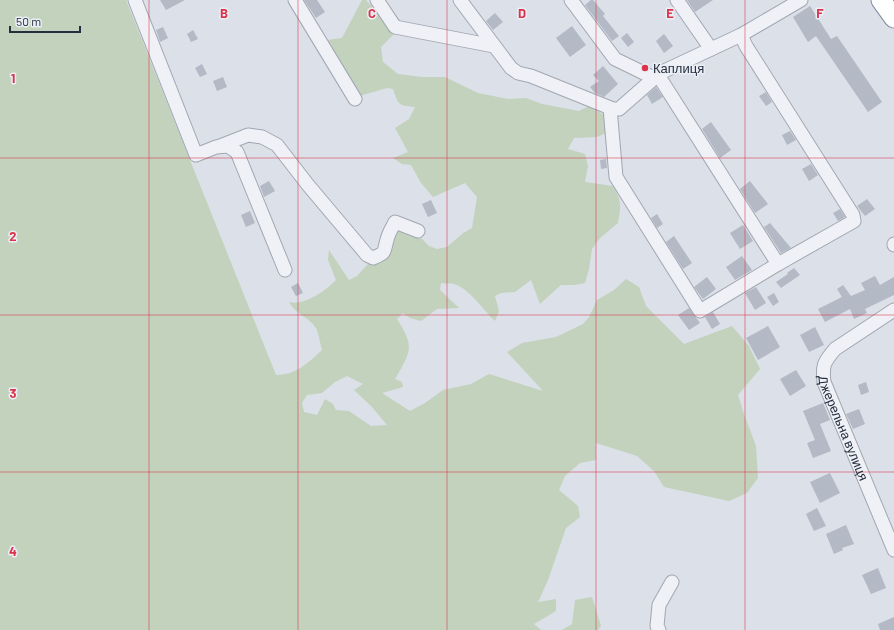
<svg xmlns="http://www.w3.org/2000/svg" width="894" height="630" viewBox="0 0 894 630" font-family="Barlow,sans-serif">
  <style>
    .green { fill: #c2d2bc; fill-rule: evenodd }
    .building { fill: #b3b9c5 }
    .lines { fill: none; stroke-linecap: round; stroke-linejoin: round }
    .minor-casing { stroke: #a1a7b2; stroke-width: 15 }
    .highway-casing { stroke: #828da0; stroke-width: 21 }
    .minor { stroke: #eff1f6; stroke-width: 13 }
    .highway { stroke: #fff; stroke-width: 19 }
    .grid { fill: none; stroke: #da334b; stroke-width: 1; stroke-opacity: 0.55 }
    .poi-dot { fill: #da334b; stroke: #ebeff5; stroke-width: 1.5 }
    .labels { text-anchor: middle; stroke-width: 3; stroke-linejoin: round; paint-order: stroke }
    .poi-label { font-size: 13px; fill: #242e3f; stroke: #ebeff5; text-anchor: start }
    .street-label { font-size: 13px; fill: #242e3f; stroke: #ebeff5 }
    .grid-label { font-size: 13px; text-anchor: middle; font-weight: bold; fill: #da334b; stroke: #ebeff5; stroke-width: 3; stroke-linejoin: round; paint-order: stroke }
  </style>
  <rect width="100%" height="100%" fill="#dce0e8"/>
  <g class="green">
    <path d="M0,0H126L276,375C296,375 308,363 322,350C320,343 319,334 316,328C309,317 295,314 289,302C305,306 325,291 336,280L328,260L329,250L349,280L357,276L368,264L381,259L398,227L418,235L429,246L437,249L447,247L462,234L472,228L477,197L465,183L433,197L421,183L411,165L402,164L393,158L408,152L395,128L409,119L415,107C398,105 399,106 393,89L387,88L349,99L343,88L327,40L342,38L362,0H366L395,33L381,47L383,62L398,74L422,77H445L478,93L508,99L526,98L542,104L579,111L589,106L607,117L608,132L597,137L574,138L568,149L585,154L588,166L585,182L613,186C622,202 621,205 618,223L600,238L592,249L589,269L585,283L574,285H561L540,304L531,280L515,292L501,293L495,296L499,311L495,321C483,310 470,289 454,284C451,283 445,284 441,283L440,290L459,308L437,309L421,321L410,318L403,313L397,319C415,347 411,351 395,379L402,382L403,387L382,393L410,411L425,403L443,390L471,384L489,374L543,391L507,352L522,343L556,337L583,324L589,317L597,300L614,290L626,279L639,287L646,306L684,344L732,326L749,346L760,369L738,395L743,411L756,446L758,478L747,493L729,501L664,487L654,471L637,456L596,443V460L580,463L565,476L559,490L578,506L580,517L566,528L548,580L538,602L556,599V611L534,624L541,630H0ZM347,376L363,384L354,390L372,407L387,425L371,426L349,411L336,410L333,404L325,399L317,415L304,412L302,403L307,395L322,393L335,382Z"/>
    <path d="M592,597L601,626L598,630H562L572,624L575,600Z"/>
  </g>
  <g class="building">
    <path d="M160,0H185L166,10Z"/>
    <path d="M304,0H317L325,12L316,18Z"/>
    <path d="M591,0H593L605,14L603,16L619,36L612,41L585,5Z"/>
    <path d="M687,0H713L695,12Z"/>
    <path d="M810,6L831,39L837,36L882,102L868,112L816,36L808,42L793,17Z"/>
    <path d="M495,13L503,22L493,30L486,21Z"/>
    <path d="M572,26L586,45L570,57L556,38Z"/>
    <path d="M163,27L168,38L160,42L156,30Z"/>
    <path d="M193,30L198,39L191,42L187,34Z"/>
    <path d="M627,33L634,42L628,47L621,38Z"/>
    <path d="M664,34L673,46L664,53L656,41Z"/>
    <path d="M202,64L207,74L200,77L195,68Z"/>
    <path d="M603,66L618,84L604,97L595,93L590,87L599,81L593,75Z"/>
    <path d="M223,77L227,87L217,91L213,81Z"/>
    <path d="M656,87L663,97L652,104L647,95Z"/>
    <path d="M766,92L772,102L766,106L759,96Z"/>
    <path d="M711,122L731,150L720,158L702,129Z"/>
    <path d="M790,131L796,140L787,145L782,135Z"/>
    <path d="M606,159L607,168L601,169L600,160Z"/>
    <path d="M811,164L818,175L809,181L802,169Z"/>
    <path d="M269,181L275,191L264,197L260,186Z"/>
    <path d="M750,181L768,204L755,213L740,189Z"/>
    <path d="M867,199L875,209L865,216L857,206Z"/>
    <path d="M431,200L437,213L428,217L422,204Z"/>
    <path d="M840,209L845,217L838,221L833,213Z"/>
    <path d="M250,211L255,223L246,227L241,215Z"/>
    <path d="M657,214L663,224L657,228L651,218Z"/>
    <path d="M770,223L791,248L781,253L764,227Z"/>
    <path d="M743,225L753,241L740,249L730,233Z"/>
    <path d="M674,236L692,263L683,269L666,242Z"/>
    <path d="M742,256L752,270L735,280L726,267Z"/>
    <path d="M794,268L800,275L781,288L776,282L788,274L787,273Z"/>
    <path d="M875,276L880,285L894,277V295L865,309L867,313L854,319L850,309L825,322L818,309L842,297L837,289L843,285L851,296L865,290L861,283Z"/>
    <path d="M707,277L716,289L703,299L694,287Z"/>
    <path d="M298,283L303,293L296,296L291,287Z"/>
    <path d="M756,287L766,303L755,310L745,293Z"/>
    <path d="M774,293L779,302L773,306L767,297Z"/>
    <path d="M689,308L700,323L689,330L678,315Z"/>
    <path d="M713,312L720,324L712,329L705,317Z"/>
    <path d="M768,326L780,347L758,360L746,338Z"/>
    <path d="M815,327L824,345L809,352L800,335Z"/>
    <path d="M796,370L806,386L790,396L780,379Z"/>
    <path d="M866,382L869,392L861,395L858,385Z"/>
    <path d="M823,403L830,420L820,424L831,451L813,458L807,443L815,440L803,411Z"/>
    <path d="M859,409L865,424L853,429L846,414Z"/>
    <path d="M830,473L840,493L820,503L810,482Z"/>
    <path d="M817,508L826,526L814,531L806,514Z"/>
    <path d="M846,525L854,544L842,548L843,550L834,554L826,534Z"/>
    <path d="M878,568L886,588L871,594L862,575Z"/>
    <path d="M894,617V630H880L878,624Z"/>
  </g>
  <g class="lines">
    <g class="minor-casing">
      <g id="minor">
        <path d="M135,0L196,155L216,147L228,146L237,152L285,270"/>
        <path d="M295,0L355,99"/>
        <path d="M377,0L395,27L494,46"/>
        <path d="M460,0L511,68L518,73L531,76L613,109H619L660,73L741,35L801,0"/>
        <path d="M571,0L615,59L654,78"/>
        <path d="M677,0L711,49"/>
        <path d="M658,75L778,264"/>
        <path d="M610,108L616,177L700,311L778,264L854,221L853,215L746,46L741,35"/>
        <path d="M220,146L248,135L262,137L277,145L308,185L367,255L373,258C387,252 383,253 387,240C388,234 392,228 395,222L418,231"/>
        <path d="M894,244V245"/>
        <path id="s1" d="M894,310L835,349C824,362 822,365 824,382L894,550"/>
        <path d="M659,630L657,626L659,605L672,582"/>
      </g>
    </g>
    <g class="highway-casing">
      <path id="highway" d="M881,0L894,18"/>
    </g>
    <use href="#minor" class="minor"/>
    <use href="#highway" class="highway"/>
  </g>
  <path class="grid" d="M149,0V630M298,0V630M447,0V630M596,0V630M745,0V630M0,158H894M0,315H894M0,472H894"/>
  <circle class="poi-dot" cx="645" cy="68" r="4"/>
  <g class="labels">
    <g class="poi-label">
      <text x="653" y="73">Каплиця</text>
    </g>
    <g class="street-label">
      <text dy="5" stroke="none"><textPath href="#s1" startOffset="157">Джерельна вулиця</textPath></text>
    </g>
  </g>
  <g class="grid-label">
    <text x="224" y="18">B</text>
    <text x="372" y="18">C</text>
    <text x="522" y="18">D</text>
    <text x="670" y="18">E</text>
    <text x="820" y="18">F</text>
    <text x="13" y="83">1</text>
    <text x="13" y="241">2</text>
    <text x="13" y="398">3</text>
    <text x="13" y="556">4</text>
  </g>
  <path d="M10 26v6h70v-6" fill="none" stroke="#242e3f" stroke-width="2"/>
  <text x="16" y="26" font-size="12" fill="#242e3f" stroke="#ebeff5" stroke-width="3" paint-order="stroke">50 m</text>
</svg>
